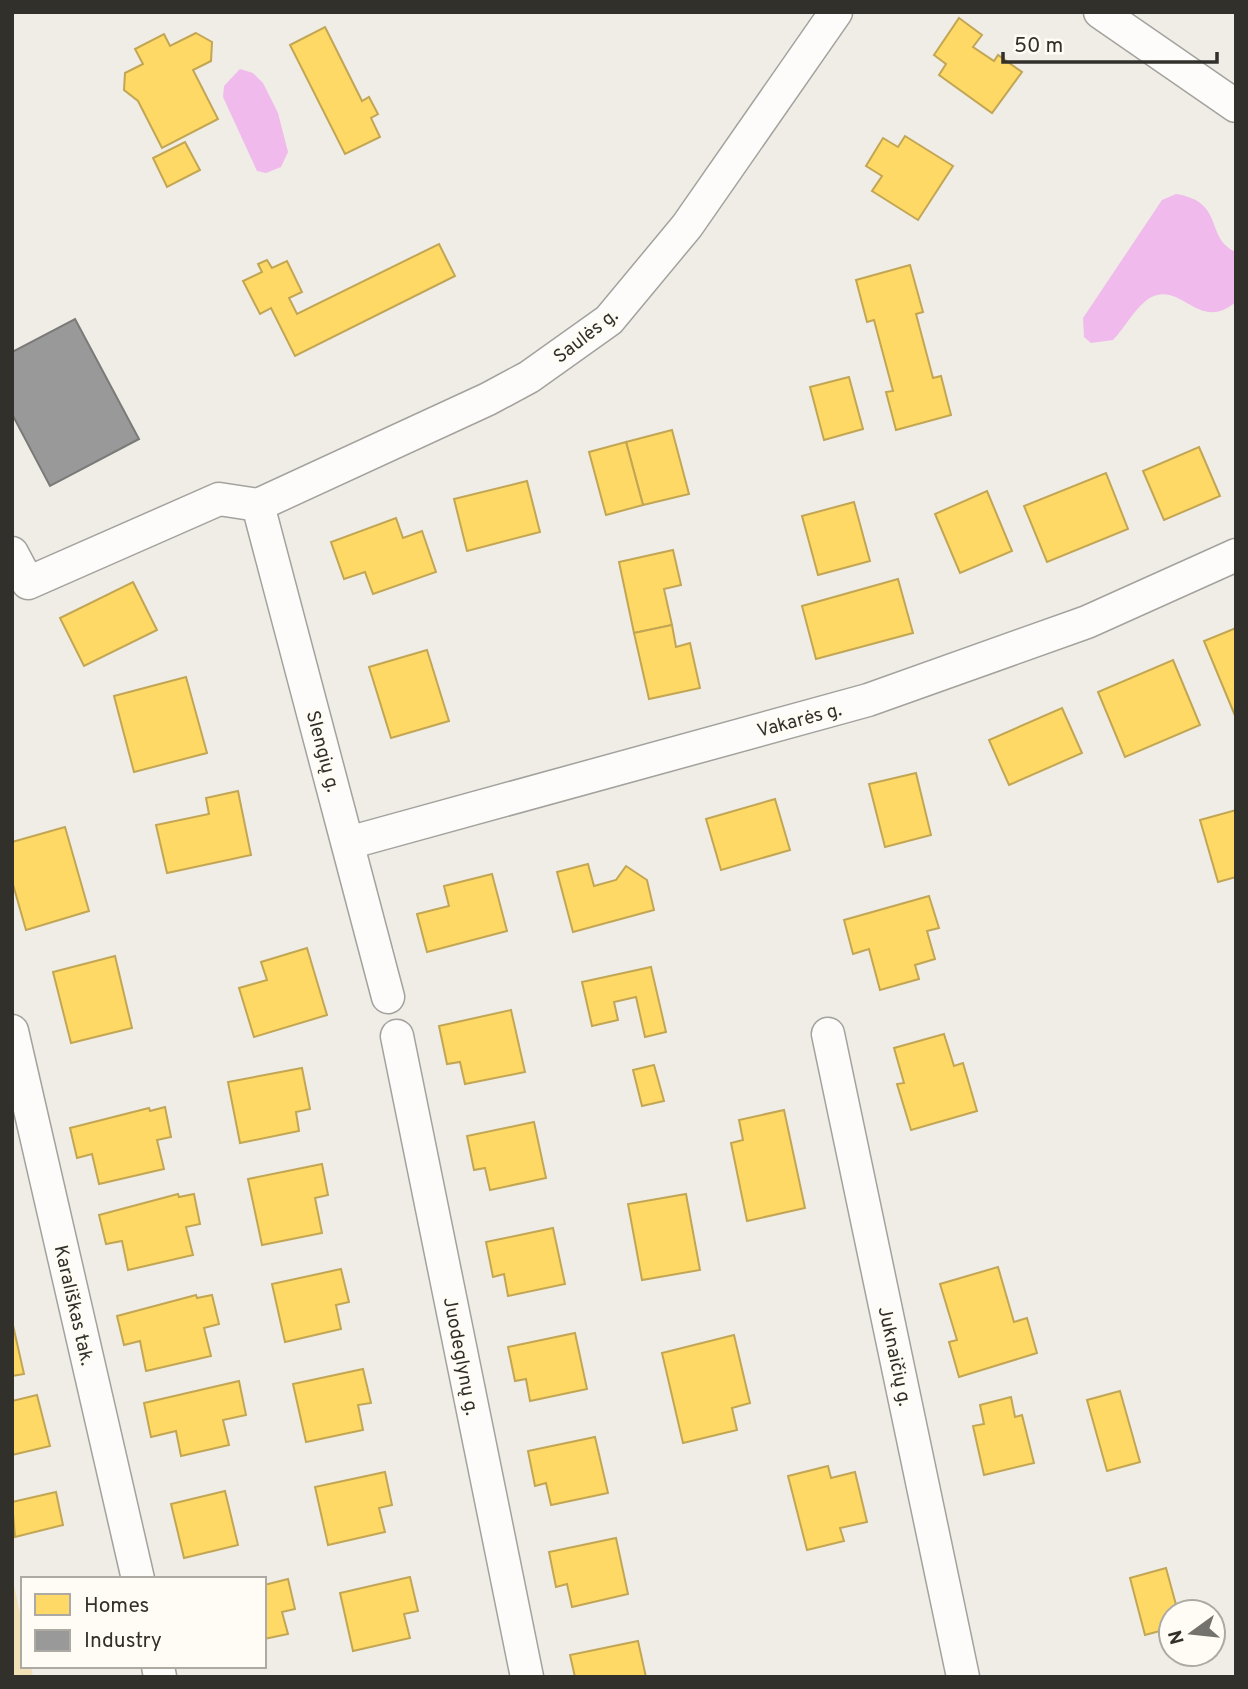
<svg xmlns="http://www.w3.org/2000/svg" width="1248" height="1689" viewBox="0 0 1248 1689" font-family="Overpass,sans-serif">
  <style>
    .green { fill: #f2e0b6 }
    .water { fill: #f0bbec }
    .homes { fill: #ffd966; stroke: #c2a654; stroke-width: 2 }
    .industry { fill: #999; stroke: #7a7a78; stroke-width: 2 }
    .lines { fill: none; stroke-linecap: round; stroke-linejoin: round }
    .street-casing { stroke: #a3a29d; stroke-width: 35 }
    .street { stroke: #fdfcfb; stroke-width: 32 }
    .labels { text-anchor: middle; stroke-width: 7; stroke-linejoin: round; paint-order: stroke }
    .street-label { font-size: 19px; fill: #32302b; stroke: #fffcf5 }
  </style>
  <rect width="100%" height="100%" fill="#efede6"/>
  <path class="green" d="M12,1577L23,1627V1666H31L33,1677H12Z"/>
  <g class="water">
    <path d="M240,69L253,73L263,83L278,113L288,152L281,167L266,173L257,171L223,97L224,86Z"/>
    <path d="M1176,194C1226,202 1204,238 1236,252V302C1199,332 1184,285 1154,296C1138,302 1125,328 1113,340L1091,343L1084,337L1083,318L1162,200Z"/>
  </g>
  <g class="homes">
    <path d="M959,18L982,35L973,47L994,61L998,55L1022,72L992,113L939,75L946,64L934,55Z"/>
    <path d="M325,27L362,101L369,97L378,114L371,118L380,137L345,154L290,45Z"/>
    <path d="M196,33L212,42L211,61L193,70L218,119L162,148L138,101L124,90L125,73L143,64L135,49L164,34L170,46Z"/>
    <path d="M905,136L953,166L918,220L872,191L882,176L866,166L883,138L898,147Z"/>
    <path d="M185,142L200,170L167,187L153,158Z"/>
    <path d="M439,244L455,276L295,356L271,308L260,314L243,281L262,272L258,264L267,260L272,268L287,261L302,292L289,298L297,314Z"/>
    <path d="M910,265L923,312L916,314L933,378L941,376L951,415L896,430L886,392L893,391L874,320L867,322L856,280Z"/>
    <path d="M849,377L863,429L824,440L810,387Z"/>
    <path d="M672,430L689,494L643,505L626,442Z"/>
    <path d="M626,442L643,505L606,515L589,452Z"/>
    <path d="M1199,447L1220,496L1164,520L1143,471Z"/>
    <path d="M1106,473L1128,529L1047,562L1024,506Z"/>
    <path d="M527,481L540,532L467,551L454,499Z"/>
    <path d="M987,491L1012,551L960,573L935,514Z"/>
    <path d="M854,502L870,561L818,575L802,516Z"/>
    <path d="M396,518L403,538L422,531L436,572L373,594L365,572L344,579L331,542Z"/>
    <path d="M673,550L681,585L664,589L672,625L634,633L619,562Z"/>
    <path d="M898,579L913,633L816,659L802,606Z"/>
    <path d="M133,582L157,630L84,666L60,618Z"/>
    <path d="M672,625L676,647L690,643L700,688L649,699L634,633Z"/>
    <path d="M1236,628V718L1204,641Z"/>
    <path d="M427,650L449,721L391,738L369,667Z"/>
    <path d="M1173,660L1200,725L1125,757L1098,692Z"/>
    <path d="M186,677L207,753L134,772L114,696Z"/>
    <path d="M1062,708L1082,753L1009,785L989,740Z"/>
    <path d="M916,773L931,835L885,847L869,784Z"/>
    <path d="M238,791L251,855L167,873L156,825L209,814L206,798Z"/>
    <path d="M775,799L790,850L721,870L706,819Z"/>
    <path d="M1236,810V877L1218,882L1200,820Z"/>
    <path d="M65,827L89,911L26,930L12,881V842Z"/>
    <path d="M588,864L594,886L616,880L626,866L647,880L654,910L573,932L557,872Z"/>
    <path d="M492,874L507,931L427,952L417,914L449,906L444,886Z"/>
    <path d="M929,896L939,928L927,931L935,959L915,965L919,979L880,990L869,949L853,954L844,920Z"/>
    <path d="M307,948L327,1015L254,1037L239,988L267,980L261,962Z"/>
    <path d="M115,956L132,1028L71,1043L53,972Z"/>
    <path d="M651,967L666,1032L645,1037L636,997L614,1002L618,1020L592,1026L582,982Z"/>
    <path d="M511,1010L525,1072L465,1084L460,1062L447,1064L439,1026Z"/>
    <path d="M944,1034L954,1066L963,1063L977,1111L911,1130L897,1084L904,1083L894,1048Z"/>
    <path d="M654,1065L664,1101L642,1106L633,1070Z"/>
    <path d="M302,1068L310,1109L296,1112L299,1131L240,1143L228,1082Z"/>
    <path d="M165,1107L171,1137L157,1140L164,1169L99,1184L92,1154L77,1158L70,1128L149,1108L150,1111Z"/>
    <path d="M784,1110L805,1208L747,1221L731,1143L743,1140L739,1120Z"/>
    <path d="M534,1122L546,1178L490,1190L485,1168L474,1170L467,1136Z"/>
    <path d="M322,1164L328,1195L315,1198L322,1233L262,1245L248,1179Z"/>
    <path d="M178,1194L179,1197L194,1194L200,1224L186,1227L193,1255L128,1270L122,1241L106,1244L99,1215Z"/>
    <path d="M686,1194L700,1270L642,1280L628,1204Z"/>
    <path d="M553,1228L565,1284L508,1296L504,1274L493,1277L486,1242Z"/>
    <path d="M998,1267L1014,1322L1027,1318L1037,1353L959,1377L949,1342L957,1340L940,1284Z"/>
    <path d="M341,1269L349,1302L336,1305L341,1329L285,1342L272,1284Z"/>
    <path d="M196,1295L197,1298L212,1295L219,1324L204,1328L211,1356L146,1371L140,1341L124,1345L117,1316Z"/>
    <path d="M12,1321L24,1374L12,1376Z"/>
    <path d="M575,1333L587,1389L530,1401L526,1379L515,1381L508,1347Z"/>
    <path d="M734,1335L750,1403L732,1408L737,1430L683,1443L662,1353Z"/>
    <path d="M363,1369L371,1403L358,1405L363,1430L306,1442L293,1384Z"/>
    <path d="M239,1381L246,1415L223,1420L229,1445L181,1456L176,1431L151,1437L144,1403Z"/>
    <path d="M1120,1391L1140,1462L1107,1471L1087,1400Z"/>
    <path d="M37,1395L50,1446L12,1455V1401Z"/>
    <path d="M1011,1397L1015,1417L1022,1415L1034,1463L984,1475L973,1426L984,1424L980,1405Z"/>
    <path d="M595,1437L608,1493L551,1505L546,1483L535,1486L528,1451Z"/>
    <path d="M828,1466L831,1478L855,1472L867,1522L840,1528L844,1541L807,1550L788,1476Z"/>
    <path d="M385,1472L392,1505L379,1508L385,1532L328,1545L315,1487Z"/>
    <path d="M225,1491L238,1545L184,1558L171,1504Z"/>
    <path d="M56,1492L63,1525L15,1537L12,1502Z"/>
    <path d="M616,1538L628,1594L572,1607L567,1584L556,1587L549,1552Z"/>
    <path d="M1166,1568L1178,1612H1171V1628L1145,1635L1130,1578Z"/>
    <path d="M410,1577L418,1611L404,1614L410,1638L353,1651L340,1593Z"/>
    <path d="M288,1579L295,1609L282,1612L288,1634L264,1639V1585Z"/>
    <path d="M638,1641L646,1677H575L570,1655Z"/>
  </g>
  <path class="industry" d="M75,319L139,439L50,486L12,414V352Z"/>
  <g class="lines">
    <g class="street-casing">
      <g id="street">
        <path d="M1100,12L1236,106"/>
        <path d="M258,505L488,399L529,377L609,320L687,226L836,12"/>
        <path d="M258,505L388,997"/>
        <path d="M12,553L28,583L219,499L258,505"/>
        <path d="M348,843L868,700L1087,622L1236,555"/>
        <path d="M12,1031L138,1579"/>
        <path d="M828,1034L963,1677"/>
        <path d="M397,1036L527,1677"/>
        <path d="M158,1666L160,1677"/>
      </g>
    </g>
    <use href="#street" class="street"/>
  </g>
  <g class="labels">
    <g class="street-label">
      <text transform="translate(585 335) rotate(-38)" y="7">Saulės g.</text>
      <text transform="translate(799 719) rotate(-15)" y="7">Vakarės g.</text>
      <text transform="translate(324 751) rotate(75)" y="7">Slengių g.</text>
      <text transform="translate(75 1305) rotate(77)" y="7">Karališkas tak.</text>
      <text transform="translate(462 1356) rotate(79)" y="7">Juodeglynų g.</text>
      <text transform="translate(896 1356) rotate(78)" y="7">Juknaičių g.</text>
    </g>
  </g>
  <rect width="1248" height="1689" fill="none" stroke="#32302b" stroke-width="28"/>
  <rect x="21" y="1577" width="245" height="91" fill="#fffcf5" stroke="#adaaa4" stroke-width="2"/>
  <rect x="35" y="1594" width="35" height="21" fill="#ffd966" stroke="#adaaa4" stroke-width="2"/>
  <text x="84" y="1612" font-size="21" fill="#32302b">Homes</text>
  <rect x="35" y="1630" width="35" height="21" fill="#999999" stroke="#adaaa4" stroke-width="2"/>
  <text x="84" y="1647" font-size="21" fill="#32302b">Industry</text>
  <g transform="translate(1192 1633) rotate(255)"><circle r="33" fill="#fffcf5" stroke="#adaaa4" stroke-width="2"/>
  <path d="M0-5L12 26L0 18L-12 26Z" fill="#74726c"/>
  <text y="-10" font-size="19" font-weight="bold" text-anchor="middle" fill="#32302b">N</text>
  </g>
  <path d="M1003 52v10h214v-10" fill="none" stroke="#32302b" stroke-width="3.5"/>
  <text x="1014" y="52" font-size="21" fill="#32302b" stroke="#fffcf5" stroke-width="5" paint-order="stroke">50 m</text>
</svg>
